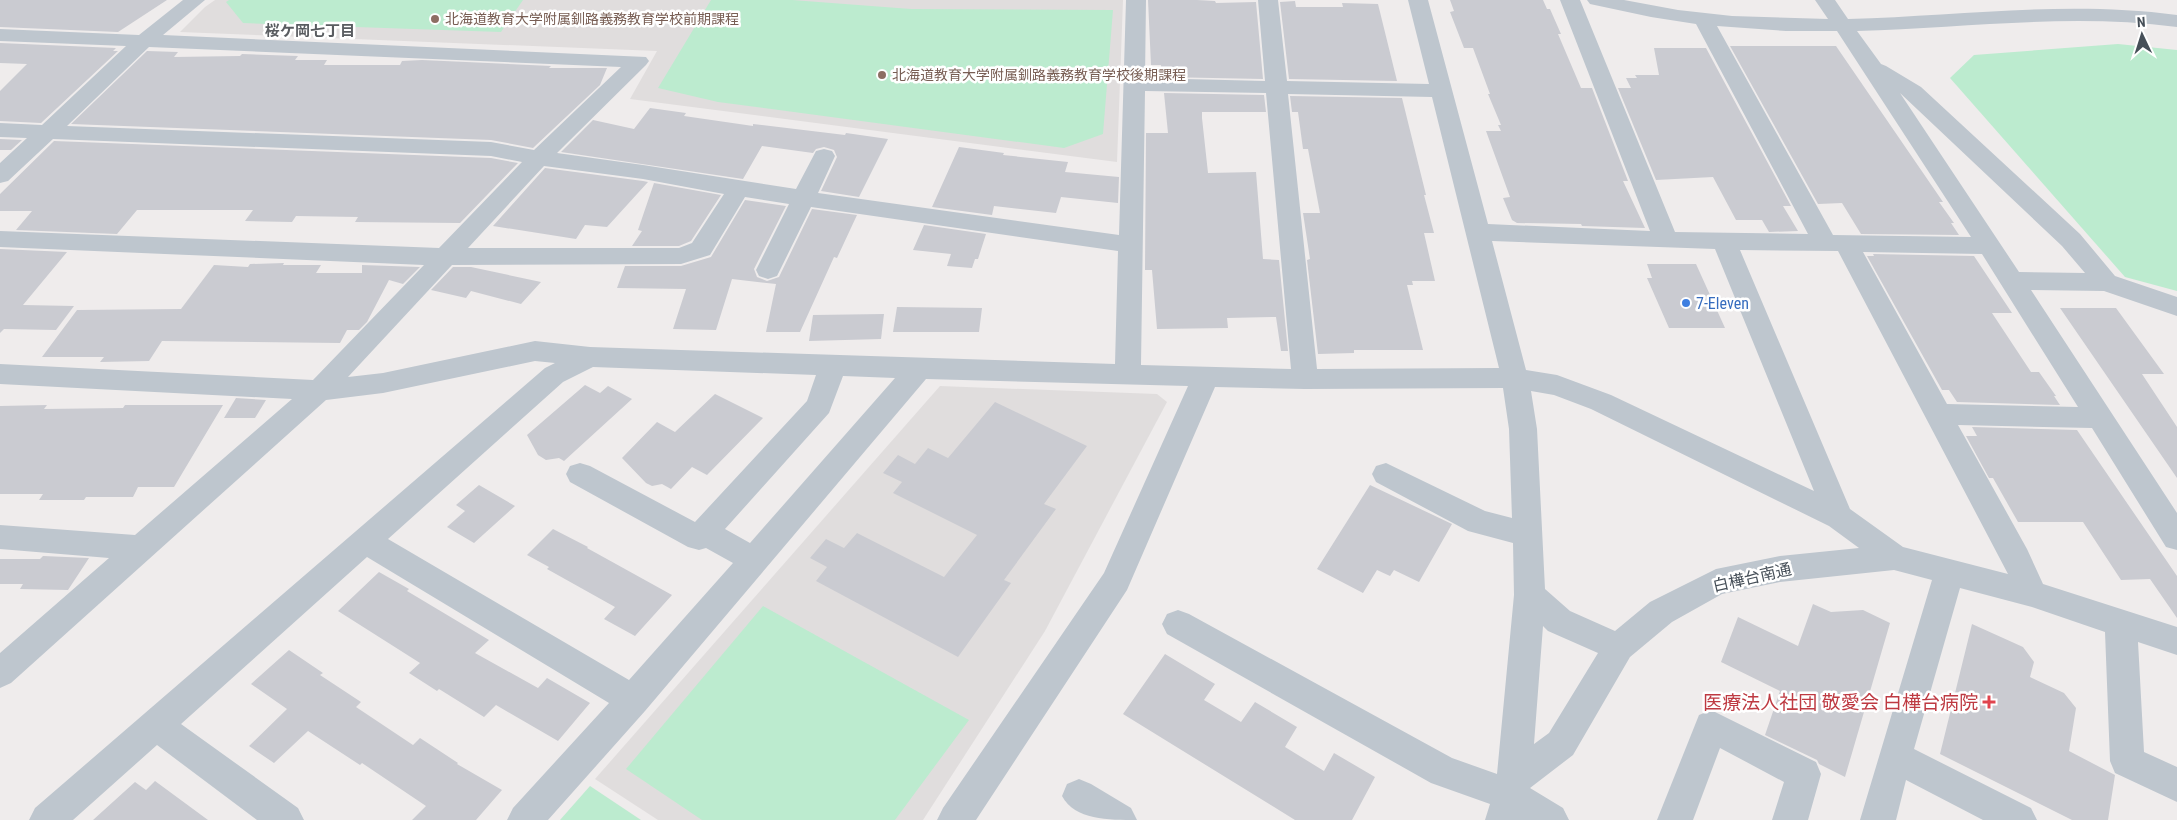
<svg xmlns="http://www.w3.org/2000/svg" width="2177" height="820" viewBox="0 0 2177 820" font-family="'Roboto Condensed','Noto Sans JP',sans-serif">
  <style>
    .education { fill: #e0dddd }
    .green { fill: #bcebcf }
    .building { fill: #cacbd1 }
    .lines { fill: none; stroke-linecap: round; stroke-linejoin: round }
    .minor { fill: #bec6ce; fill-rule: evenodd }
    .education-dot { fill: #8d6e63; stroke: #fff; stroke-width: 2 }
    .shop-dot { fill: #3f7fe0; stroke: #fff; stroke-width: 2 }
    .health-dot { fill: #e0444e; stroke: #fff; stroke-width: 2 }
    .labels { text-anchor: middle; stroke-width: 5; stroke-linejoin: round; paint-order: stroke }
    .far-education-label { font-size: 14px; fill: #785e54; stroke: #fff; text-anchor: start }
    .far-neighbourhood-label { font-size: 15px; font-weight: bold; fill: #595c60; stroke: #fff }
    .shop-label { font-size: 16px; fill: #366cbe; stroke: #fff; text-anchor: start }
    .street-label { font-size: 16px; fill: #464f58; stroke: #fff }
    .near-health-label { font-size: 19px; fill: #be3a42; stroke: #fff; text-anchor: end }
  </style>
  <rect width="100%" height="100%" fill="#efecec"/>
  <g class="education">
    <path d="M215,0H1123L1117,162L630,99L657,51L180,32L205,7Z"/>
    <path d="M940,386L1157,394L1167,402L1045,631L923,820H658L595,779Z"/>
  </g>
  <g class="green">
    <path d="M229,0H523L501,32L243,23L226,2Z"/>
    <path d="M711,0H792L911,9L1113,10L1103,134L1064,148L718,102L658,88Z"/>
    <path d="M2118,44L2177,50V291L2125,277L1950,78L1974,55Z"/>
    <path d="M763,606L969,720L895,820H702L626,769Z"/>
    <path d="M590,786L641,820H560Z"/>
  </g>
  <g class="building">
    <path d="M0,0H167L118,32L0,27Z"/>
    <path d="M1148,0H1197L1215,1L1216,3L1256,2L1263,79L1162,77L1161,65H1151Z"/>
    <path d="M1450,0H1543L1547,9H1550L1561,34H1558L1581,88H1592L1628,181H1623L1645,228L1582,226L1581,224L1517,223L1512,220L1503,198L1510,197L1486,131H1501L1498,125H1501L1488,94H1490L1473,48H1464L1450,12L1454,11Z"/>
    <path d="M1295,1L1296,7H1343L1342,3L1378,4L1397,81L1289,79L1280,2Z"/>
    <path d="M0,43L116,48L113,51H118L41,123L0,121V91L27,64L0,63Z"/>
    <path d="M1730,46H1836L1943,202H1939L1954,223H1951L1959,235L1861,234L1842,203L1818,204Z"/>
    <path d="M1654,48H1706L1791,206H1783L1798,231L1769,232L1762,220H1736L1713,177L1656,180L1618,88H1631L1626,78H1637L1635,75H1659Z"/>
    <path d="M147,51L178,52L174,57L240,56L242,54L298,56L295,60H327L324,65H400L402,61L422,60L551,66L549,68H607L600,85L533,148L491,140L71,124Z"/>
    <path d="M1164,93L1264,95L1266,112H1202V118L1208,173L1256,172L1263,259L1279,260L1288,351H1281L1276,317L1227,318L1228,328L1157,329L1152,270H1145L1146,133H1168Z"/>
    <path d="M1290,96L1402,98L1426,195H1424L1434,233H1424L1435,281H1412L1413,285H1407L1423,350H1354V353L1318,354L1307,260L1310,259L1303,213H1320L1308,149H1303L1298,112H1292Z"/>
    <path d="M650,108L686,113L684,116L753,126V124L845,135L846,133L888,139L859,197L821,191L837,157L834,150L824,147L816,149L813,153L762,146L743,179L561,152L593,120L634,129Z"/>
    <path d="M0,139L22,140L11,150H0Z"/>
    <path d="M54,141L491,158L518,163L460,223L355,222L358,217L296,216L292,222L245,221L253,210H137L117,234L16,230L32,211H0V194Z"/>
    <path d="M959,147L1004,153L1003,155L1068,162L1065,172L1119,177L1118,203L1061,197L1056,213L994,206L992,215L932,207Z"/>
    <path d="M545,168L643,181L648,182L607,227L585,225L576,239L493,226Z"/>
    <path d="M654,183L721,195L691,241L679,246H632L642,231L638,230Z"/>
    <path d="M745,200L786,206L754,269L757,277L767,281L779,277L812,209L857,215L837,258L834,257L800,332H766L776,284L732,279L716,330L673,329L686,289L617,288L625,266H681L711,257Z"/>
    <path d="M924,225L986,234L978,259H975L972,268L947,266L951,254L913,250Z"/>
    <path d="M0,249L67,252L23,305L74,306L56,330L4,329L0,333Z"/>
    <path d="M1873,254L1974,256L2012,313H1992L2031,372H2039L2056,396H2054L2060,405L1957,402L1949,390H1942L1867,256H1874Z"/>
    <path d="M284,263L283,265H321L316,273H362V265L420,267L403,284L389,280L367,322L359,330H347L340,343L162,341L149,361L100,362L104,357H42L77,310L181,309L214,265L248,267L250,264Z"/>
    <path d="M1647,264H1696L1725,328H1669L1647,278H1652Z"/>
    <path d="M453,267H471L541,282L521,304L471,291L466,298L431,290Z"/>
    <path d="M897,307L982,308L979,332H893Z"/>
    <path d="M2060,308H2116L2164,374H2142L2177,427V478Z"/>
    <path d="M884,314L881,339L809,341L813,315Z"/>
    <path d="M585,385L600,393L608,386L632,399L564,461L559,458L546,460L538,455L527,435Z"/>
    <path d="M715,394L763,418L707,475L692,467L671,489L662,484L652,486L646,483L622,458L657,422L675,432Z"/>
    <path d="M236,398L266,400L255,418H224Z"/>
    <path d="M995,402L1087,446L1044,504L1056,509L1004,580L1011,583L958,657L816,581L827,567L810,558L826,539L844,548L857,533L944,577L977,535L893,493L902,482L883,473L898,455L915,464L928,448L948,458Z"/>
    <path d="M47,405L44,409L123,408L125,405H223L174,487H138L133,497H86L84,500H39L43,494H0V406Z"/>
    <path d="M1972,427L2077,430L2177,576V618L2150,579L2121,580L2083,522H2018L1993,478H1989L1966,436H1977Z"/>
    <path d="M479,485L515,506L474,543L447,527L465,511L456,505Z"/>
    <path d="M1370,485L1452,524L1419,582L1394,570L1390,576L1377,570L1363,593L1317,569Z"/>
    <path d="M553,529L588,547L587,548L672,595L635,636L604,619L615,607L547,569L549,567L527,555Z"/>
    <path d="M43,556L89,558L68,590L20,589L23,584H0V559H40Z"/>
    <path d="M379,572L409,589L407,591L489,640L475,653L538,688L547,678L590,703L558,741L496,705L484,717L439,689L437,691L409,673L420,663L338,611Z"/>
    <path d="M1813,604L1831,612L1863,610L1890,623L1845,777L1819,764L1817,760L1765,735L1780,691L1721,662L1738,617L1798,646Z"/>
    <path d="M1972,624L2023,647L2034,662L2030,677L2064,693L2076,708L2069,751L2115,775L2108,820H2072L1940,754Z"/>
    <path d="M289,650L323,673L320,675L361,702L356,707L413,745L420,738L458,763L457,764L502,790L476,820H412L426,806L362,763L360,765L308,731L274,763L249,746L287,709L251,684Z"/>
    <path d="M1165,654L1215,684L1204,700L1241,722L1255,702L1297,727L1285,747L1324,771L1334,753L1375,777L1352,820H1295L1123,714Z"/>
    <path d="M155,781L208,820H93L135,782L146,790Z"/>
  </g>
  <g class="lines">
    <g class="minor">
      <path d="M183,0H205L163,35L646,57L649,61L646,65L557,153L643,165L796,189L816,151L824,149L832,151L835,156L818,193L1119,235L1126,0H1146L1145,78L1265,81L1258,0H1278L1287,81L1429,84L1408,0H1428L1488,224L1650,231L1560,0H1580L1675,232L1808,234L1696,24L1651,17L1590,4L1587,0H1624L1678,10L1732,16L1828,19L1815,0H1835L1848,19C1958,16 2067,0 2177,15V27C2070,13 1964,28 1857,31L1881,64L1886,66L1921,87L2080,234L2115,276L2177,297V316L2104,291L2031,290L2177,513V550L2166,547L2092,428L1958,425L2027,549L2043,584L2177,627V655L2138,642L2144,752L2177,767V802L2115,773L2110,761L2105,632L2032,607L1960,588L1914,749L2031,808L2037,820H1983L1906,780L1896,820H1860L1932,580L1894,570L1780,582L1722,594L1672,622L1630,657L1573,755L1530,788L1563,808L1569,820H1485L1490,804L1431,783L1167,634L1162,624L1167,614L1178,610L1189,614L1452,758L1497,774L1514,595L1513,543L1468,531L1376,482L1372,474L1376,466L1386,463L1485,511L1512,518L1509,429L1503,388L1305,389L1215,387L1127,590L976,820H937L943,808L1104,573L1188,386L926,379L645,711L548,820H507L513,808L609,703L367,557L181,724L298,808L304,820H257L157,745L73,820H29L35,808L545,368L555,363L535,361L383,393L326,400L11,683L0,688V653L109,558L0,549V525L135,535L292,399L0,384V364L313,380L424,265L0,247V231L439,248L522,162L491,156L53,139L8,181L0,183V163L27,138L0,137V123L42,125L126,46L0,41V29L139,35ZM1717,26L1786,31H1837L1971,237L1833,235ZM149,47L621,67L534,150L491,142L67,126ZM1145,91L1266,93L1291,369L1141,365ZM1900,93L2062,246L2085,273L2019,272ZM1288,94L1432,97L1499,368L1317,369ZM544,166L643,179L724,194L692,243L679,248H468ZM745,197L789,204L756,270L759,276L768,279L777,276L780,270L811,207L1118,251L1115,364L590,347L535,341L383,373L348,377L452,265L681,264L710,255ZM1492,241L1715,249L1814,491L1611,395L1557,375L1526,370ZM1740,250L1838,251L2008,574L1903,547L1850,509ZM1863,252L1982,254L2078,407L1947,404ZM593,367L816,375L807,401L695,522L590,466L580,463L570,466L566,474L570,482L688,547L699,550L706,548L733,563L629,680L388,539L563,382ZM843,376L895,378L750,543L725,529L829,413ZM1531,391L1554,395L1591,409L1829,526L1859,548L1780,556L1716,569L1650,602L1615,631L1570,611L1545,589L1537,429ZM1543,626L1548,631L1598,653L1549,733L1534,744Z"/>
      <path d="M1711,710L1816,762L1821,774L1808,820H1772L1784,782L1720,748L1693,820H1657L1699,715Z"/>
      <path d="M1079,779L1091,784L1131,808L1137,820C1108,820 1075,820 1062,796L1067,784Z"/>
    </g>
  </g>
  <g class="education-dot">
    <circle cx="435" cy="19" r="5"/>
    <circle cx="882" cy="75" r="5"/>
  </g>
  <circle class="shop-dot" cx="1686" cy="303" r="5"/>
  <path class="health-dot" d="M1986.5 694.5h5v5h5v5h-5v5h-5v-5h-5v-5h5z"/>
  <g class="labels">
    <g class="far-education-label">
      <text x="445" y="24">北海道教育大学附属釧路義務教育学校前期課程</text>
      <text x="892" y="80">北海道教育大学附属釧路義務教育学校後期課程</text>
    </g>
    <g class="far-neighbourhood-label">
      <text x="310" y="36">桜ケ岡七丁目</text>
    </g>
    <g class="shop-label">
      <text x="1696" y="309">7-Eleven</text>
    </g>
    <g class="street-label">
      <text transform="translate(1752 577) rotate(-13)" y="6">白樺台南通</text>
    </g>
    <g class="near-health-label">
      <text x="1978" y="709">医療法人社団 敬愛会 白樺台病院</text>
    </g>
  </g>
  <g transform="translate(2142 35) rotate(356)" stroke="#ffffff" stroke-width="4" paint-order="stroke">
  <path d="M0-4L9 19L0 12L-9 19Z" fill="#464f58"/>
  <text y="-8" font-size="14" font-weight="bold" text-anchor="middle" fill="#464f58">N</text>
  </g>
</svg>
